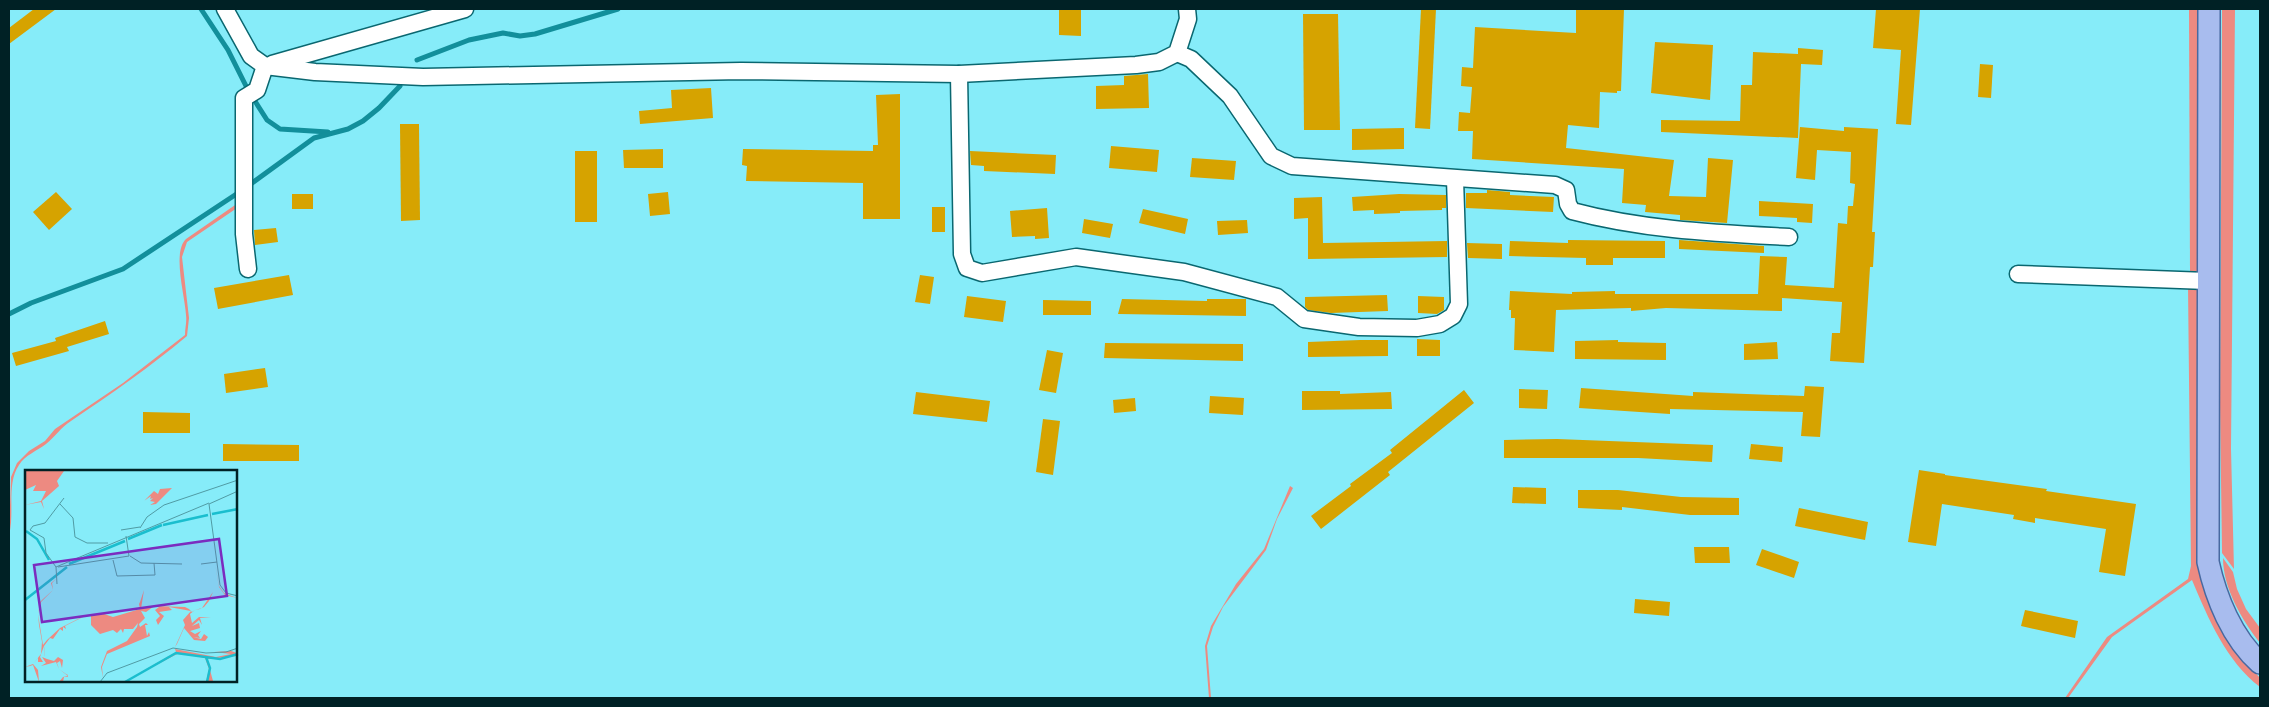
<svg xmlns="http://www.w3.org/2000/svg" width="2269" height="707" viewBox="0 0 2269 707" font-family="Cabin,sans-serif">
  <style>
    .green { fill: #ed8a81 }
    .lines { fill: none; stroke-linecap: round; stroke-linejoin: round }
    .stream { stroke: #128f9b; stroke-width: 5 }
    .building { fill: #d6a300 }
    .minor-casing { stroke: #0a6770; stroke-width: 19 }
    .major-casing { stroke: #4869a0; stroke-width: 24 }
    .minor { stroke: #fff; stroke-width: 16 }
    .major { stroke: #a8bcee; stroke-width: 21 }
    .inset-river { fill: none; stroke: #1abece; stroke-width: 2.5 }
    .inset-road { fill: none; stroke: #509ba4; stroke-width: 1 }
    .view { fill: #7b2cbf; fill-opacity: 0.15; stroke: #7b2cbf; stroke-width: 2.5 }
    .inset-edge { fill: none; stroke: #002125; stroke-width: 2.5 }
  </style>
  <rect width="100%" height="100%" fill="#86ecf9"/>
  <g class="green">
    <path d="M2189,9H2199V273L2190,272Z"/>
    <path d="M2222,9H2235L2231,449L2234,569L2222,553L2220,405Z"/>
    <path d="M238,203L237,208L187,242L182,257L189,318L187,336C150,367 111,394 71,421C61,427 55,437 46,444C37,451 25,455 19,465C6,484 15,513 9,535L11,477L17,463L29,451L45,441L55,429L123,383L185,335C185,328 187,322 186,315C185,296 172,252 186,239Z"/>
    <path d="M2188,285H2199V564L2245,661L2260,678V687C2226,661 2208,618 2192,580L2112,637L2068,698H2065L2107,637L2188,579L2191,566Z"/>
    <path d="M1290,486L1293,488L1277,519L1266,550L1223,607L1213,627L1207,646L1211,698H1209L1205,646L1211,626L1236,584L1264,549Z"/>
    <path d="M2223,558L2233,572L2237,589L2246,609L2260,628V643C2242,620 2223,588 2223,558Z"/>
  </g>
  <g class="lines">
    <g class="stream">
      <path d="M201,9L228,50L247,88"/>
      <path d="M417,60L469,40L503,33L520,36L535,34L618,9"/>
      <path d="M253,98L267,120L280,129L328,132"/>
      <path d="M248,186L314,138L348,129L363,121L379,108L400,86"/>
      <path d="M9,314L31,303L123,269L241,191"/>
    </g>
  </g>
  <g class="building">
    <path d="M34,9H56L9,44V28Z"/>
    <path d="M1059,9H1081V36L1059,35Z"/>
    <path d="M1421,9H1436L1430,129L1415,128Z"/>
    <path d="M1576,9H1624L1621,91H1617V93L1600,92L1599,128L1568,125L1566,148L1674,160L1669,196L1706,197L1708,158L1733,160L1727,223L1680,220V215L1645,212L1646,205L1622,203L1624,169L1472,159L1473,131H1458L1459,112L1470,113L1472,87L1461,86L1462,67L1473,68L1475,27L1576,33Z"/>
    <path d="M1876,9H1920L1911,125L1896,124L1901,50L1873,48Z"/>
    <path d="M1303,14H1338L1340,130H1304Z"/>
    <path d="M1655,42L1713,45L1710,100L1651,93Z"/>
    <path d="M1798,48L1823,50L1822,65L1801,64L1798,138L1661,132V120L1740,121L1741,85H1752L1753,52L1798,54Z"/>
    <path d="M1980,64L1993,65L1991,98L1978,97Z"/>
    <path d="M1148,74L1149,108L1096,109V86L1124,85V76Z"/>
    <path d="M711,88L713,118L640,124L639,111L672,108L671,90Z"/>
    <path d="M900,94V219H863V183L746,181L747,166L742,165L743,149L873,151V145H878L876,95Z"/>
    <path d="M400,124H419L420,220L401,221Z"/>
    <path d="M1800,127L1844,131V127L1878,129L1872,232H1875L1873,267H1870L1864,363L1830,361L1832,333H1840L1842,302L1782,298V311L1666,308L1631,311V308L1556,310L1554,352L1514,350L1515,318H1511V310H1509L1510,291L1572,294V292L1615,291V294H1758L1760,256L1787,257L1785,285L1834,288L1838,223L1847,224L1848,206H1853L1855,184L1850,183L1851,152L1817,150L1815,180L1796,178Z"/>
    <path d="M1404,128V149L1352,150V129Z"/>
    <path d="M1111,146L1159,150L1157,172L1109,168Z"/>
    <path d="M663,149V168H624L623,150Z"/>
    <rect x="575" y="151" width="22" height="71"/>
    <path d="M970,151L1056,155L1055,174L984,171V166L971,165Z"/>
    <path d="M1192,158L1236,161L1234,180L1190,177Z"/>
    <path d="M1487,190L1510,192V195L1554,197L1553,212L1466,208V193H1487Z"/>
    <path d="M56,192L72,209L49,230L33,212Z"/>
    <path d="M668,192L670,214L650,216L648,194Z"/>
    <rect x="292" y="194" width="21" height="15"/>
    <path d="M1399,194L1446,195V208H1442V210L1400,211V213L1374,214V210L1353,211L1352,197Z"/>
    <path d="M1322,197L1323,243L1447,241V257L1308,259V218L1294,219V198Z"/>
    <path d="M1759,201L1813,204L1812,223L1797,222V218L1759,216Z"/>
    <rect x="932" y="207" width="13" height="25"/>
    <path d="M1047,208L1049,238L1035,239V236L1012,237L1010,211Z"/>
    <path d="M1143,209L1188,219L1185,234L1139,223Z"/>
    <path d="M1084,219L1113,224L1110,238L1082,233Z"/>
    <path d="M1247,220L1248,233L1218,235L1217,221Z"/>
    <path d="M276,228L278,242L255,245L254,230Z"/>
    <path d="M1568,240L1665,241V258H1613V265H1586V258L1509,256L1510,241L1568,243Z"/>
    <path d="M1679,240L1764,246V253L1679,249Z"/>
    <path d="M1467,243L1502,244V259L1468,258Z"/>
    <path d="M289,275L293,295L218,309L214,288Z"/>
    <path d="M920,275L934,277L930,304L915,302Z"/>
    <path d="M1387,295L1388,311L1331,313L1308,310L1305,307V297Z"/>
    <path d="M967,296L1006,301L1003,322L964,317Z"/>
    <path d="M1418,296L1444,297V310L1437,314L1418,313Z"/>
    <path d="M1122,299L1207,301V299H1246V316L1118,314Z"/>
    <path d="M1043,300L1091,301V315H1043Z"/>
    <path d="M105,321L109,334L67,347L69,351L16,366L12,353L56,341L55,338Z"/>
    <path d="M1417,339L1440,340V356H1417Z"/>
    <path d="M1360,340H1388V356L1308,357V342Z"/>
    <path d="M1618,340V342L1666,343V360L1575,359V341Z"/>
    <path d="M1777,342L1778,359L1744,360V344Z"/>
    <path d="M1105,343L1243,344V361L1104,358Z"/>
    <path d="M1047,350L1063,353L1056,393L1039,390Z"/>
    <path d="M265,368L268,387L226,393L224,374Z"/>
    <path d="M1805,386L1824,387L1820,437L1801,436L1803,412L1670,409V414L1579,408L1581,388L1693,396V392L1804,396Z"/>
    <path d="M1519,389L1548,390L1547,409L1519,408Z"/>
    <path d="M1464,390L1474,403L1388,472L1390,475L1321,529L1311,516L1351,486L1350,484L1392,453L1390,450Z"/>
    <path d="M1302,391H1340V394L1391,392L1392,409L1302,410Z"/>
    <path d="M916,392L990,401L987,422L913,414Z"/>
    <path d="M1210,396L1244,398L1243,415L1209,413Z"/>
    <path d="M1135,398L1136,411L1114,413L1113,400Z"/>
    <path d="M143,412L190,413V433H143Z"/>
    <path d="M1043,419L1060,421L1053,475L1036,472Z"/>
    <path d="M1557,439L1713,445L1712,462L1638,458H1504V440Z"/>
    <path d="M223,444L299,445V461H223Z"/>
    <path d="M1751,444L1783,447L1782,462L1749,459Z"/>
    <path d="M1919,470L1945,474V475L2047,489L2046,491L2136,504L2125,576L2099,572L2106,529L2035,518V523L2013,519L2014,515L1942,504L1936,546L1908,542Z"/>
    <path d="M1513,487L1546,488V504L1512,503Z"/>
    <path d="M1578,490H1618L1681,497L1739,498V515H1690L1622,507V510L1578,508Z"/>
    <path d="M1799,508L1868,522L1865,540L1795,526Z"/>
    <path d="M1694,547H1729L1730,563H1695Z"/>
    <path d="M1762,549L1799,562L1794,578L1756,565Z"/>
    <path d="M1635,599L1670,602L1669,616L1634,613Z"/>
    <path d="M2025,610L2078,621L2075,638L2021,626Z"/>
  </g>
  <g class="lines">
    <g class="minor-casing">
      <g id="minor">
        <path d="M225,9L251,56L265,66L315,72L423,77L741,71L959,74L1136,65L1159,62L1177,53L1188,19L1187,9"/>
        <path d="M1177,53L1191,59L1230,96L1271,156L1292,166L1555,185L1566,190L1568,204L1572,211C1643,230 1716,233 1789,237"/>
        <path d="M272,64L465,9"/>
        <path d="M959,74L962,254L967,268L982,273L1076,257L1184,272L1277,297L1304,319L1359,327L1417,328L1440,324L1453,316L1459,304L1455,179"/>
        <path d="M248,269L244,234V98L257,90L265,66"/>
        <path d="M2018,274L2207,281"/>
      </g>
    </g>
    <g class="major-casing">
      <path id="major" d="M2209,9L2208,562C2216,598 2232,638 2260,663"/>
    </g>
    <use href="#minor" class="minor"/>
    <use href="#major" class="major"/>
  </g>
  <g transform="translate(25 470)">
    <rect width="212" height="212" fill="#86ecf9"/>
    <path d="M0,0L39,1L32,11L34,16L17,31L19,39L16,32L0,35L16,31L21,21H8L11,15L0,20ZM147,18L131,34L125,35L130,32L125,31L128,28L125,29L126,26L119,31L129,21L133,24L135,19ZM190,93L194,116L199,123L212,128L200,125L194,117L188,122L184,131L179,137L175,139L170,140L165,144L167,153L174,147L186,148H175L177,155L174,150L167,156L174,153L175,158L165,161L170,164L176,161L173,165L175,168L168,167L176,169L179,164L183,167L180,171L169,170L159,158L152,174L150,177L160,155L158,150L166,141L144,137L147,140L134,142L139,146L133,155L131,150L135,146L130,140L134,137H128L121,142L116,141L120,148L114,154L115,157L121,153L123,155H120L122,166L124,162L125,166L82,184L77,197L78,208L76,197L82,181L102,171L112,157L113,153L108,159H99L98,163L96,159L92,163L88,160L75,164L66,155V146H60L40,156L41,159L38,157V161L35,159L28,169L25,168L19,176V178L20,187L22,189L29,191L33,187L38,190L37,198L35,191L32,193L34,199L41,204L43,205V207H39L38,212H34L38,207L43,206L34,199L31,192L16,196L21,193L17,187L22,189L20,187V185L19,176L15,187L18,192H13V188L8,194L13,200L14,212L8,195L5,196L0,197L8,194L16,184L17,172L9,175L17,172L16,166L14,155L13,144L15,133V132L18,129L28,120L26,113L31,109L27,113L28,120L16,132L13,144L18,175L22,170L35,158L57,147L60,146L79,144L88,147L115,139L114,134L115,132L119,120L116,139L131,136L160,137L164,139L167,142L170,140L177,138L188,122L194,117ZM150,179L191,187L206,184L189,182L206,181L212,183V186L182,189L188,211L185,212H181L184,199L180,188L154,183L99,212L151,182Z" fill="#ed8a81"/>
    <path class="inset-river" d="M187,44L213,39M138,55L183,45M1,61L12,69L24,90M103,69L137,55M44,94L100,71M0,130L42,97M181,187L185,198L182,212M100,212L151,183L195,189L213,184"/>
    <path class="inset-road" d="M213,21L184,34L195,115L201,123L213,126M35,34L48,48L50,67L62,73H83M115,58L122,47L139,35L213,10M96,60L115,57M105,86L116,93L157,94M88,90L92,106L130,105L129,93M176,94L192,92M31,97L184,33M33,97L104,86L101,66M32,114L31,97L21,83L19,68L5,60L8,56L20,53L39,28M75,212L82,203L148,178L181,183L201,182L213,178"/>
    <path class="view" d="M194,69L202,126L17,152L9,95Z"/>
    <rect width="212" height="212" class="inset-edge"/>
  </g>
  <rect width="2269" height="707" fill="none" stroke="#002125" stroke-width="20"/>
</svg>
